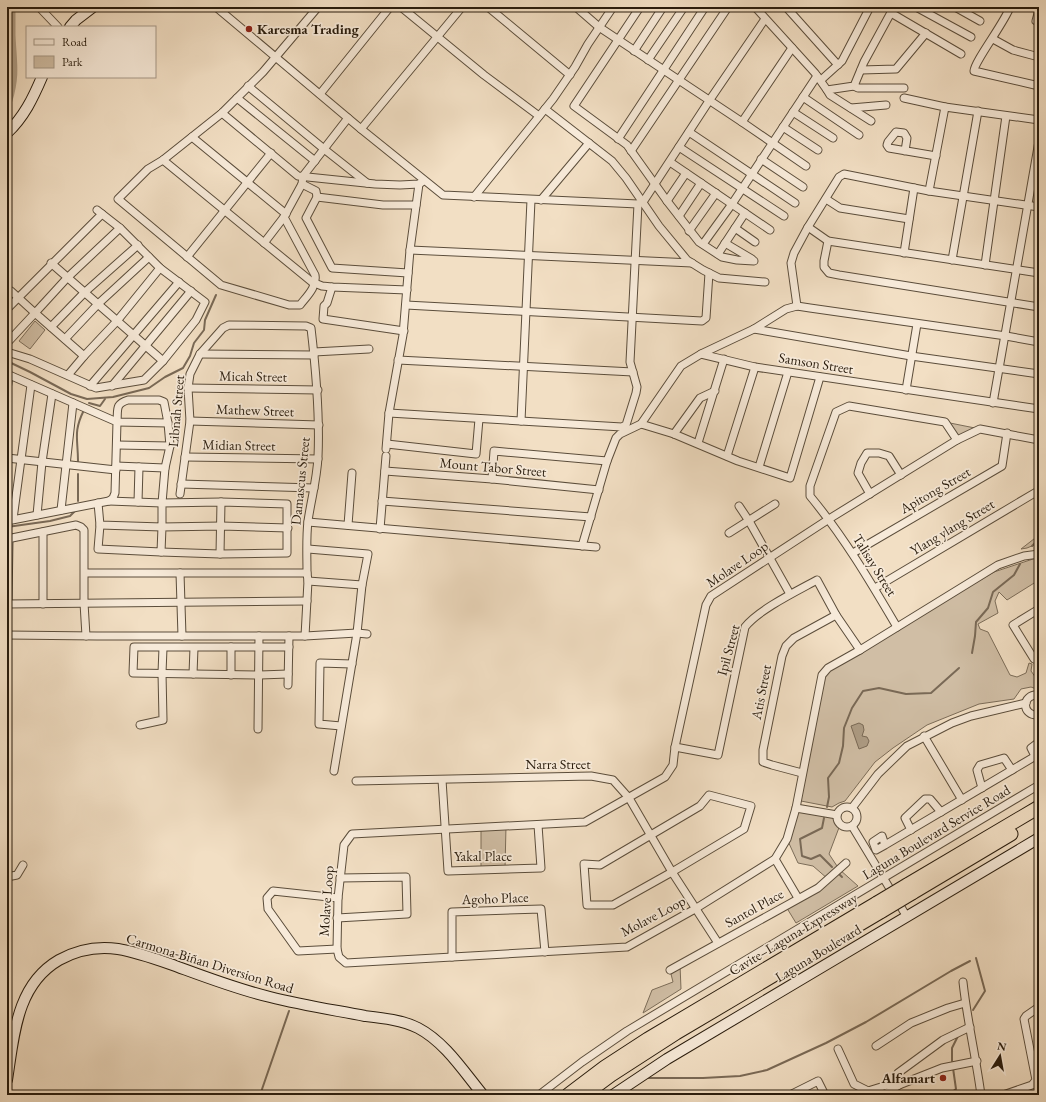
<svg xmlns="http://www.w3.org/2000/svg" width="1046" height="1102" viewBox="0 0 1046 1102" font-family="'EB Garamond',serif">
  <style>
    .green { fill: #d0bea5; stroke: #7c6d59 }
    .water { fill: #ae9d86; stroke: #796956 }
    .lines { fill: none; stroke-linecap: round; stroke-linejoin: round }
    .stream { stroke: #796956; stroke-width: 2 }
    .river { stroke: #ae9d86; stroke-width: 11 }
    .street-casing { stroke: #5b4d3b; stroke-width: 9 }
    .secondary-casing { stroke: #291c0d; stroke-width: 12 }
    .highway-casing { stroke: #291c0d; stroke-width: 15 }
    .street { stroke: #f7ead9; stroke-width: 7 }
    .secondary { stroke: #f7ead9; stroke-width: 10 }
    .highway { stroke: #f2dfc4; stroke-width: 13 }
    .highway-bridge-casing { stroke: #291c0d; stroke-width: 15; stroke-linecap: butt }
    .highway-bridge { stroke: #f2dfc4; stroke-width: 13 }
    .poi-dot { fill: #8f2418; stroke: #f7ead9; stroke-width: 1.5 }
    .labels { text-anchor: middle; stroke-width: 3.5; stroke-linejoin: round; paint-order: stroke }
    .poi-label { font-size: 14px; font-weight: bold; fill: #291c0d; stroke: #f7ead9; text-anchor: start }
    .street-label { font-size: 14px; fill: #291c0d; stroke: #f7ead9 }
  </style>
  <rect width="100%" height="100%" fill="#f2dfc4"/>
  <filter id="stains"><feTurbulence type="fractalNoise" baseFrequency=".005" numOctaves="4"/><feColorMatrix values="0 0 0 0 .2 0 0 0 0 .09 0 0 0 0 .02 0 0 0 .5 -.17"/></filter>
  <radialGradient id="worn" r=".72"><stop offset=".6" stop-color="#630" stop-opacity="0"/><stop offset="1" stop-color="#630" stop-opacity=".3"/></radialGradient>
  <g class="green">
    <path d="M35,321L45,330L30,349L19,341Z"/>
    <path d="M945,422L980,429L957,440Z"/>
    <path d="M1039,535V543L1027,548L1021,549Z"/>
    <path d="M1039,557V580L1007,600L999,592L995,601L998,613L978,624L980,629L988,632L1010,675L1017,677L1026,673L1029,663L1032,664L1031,671L1036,678H1039V690L1031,687L1021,689L1014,699L979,704L927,725L893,748L875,762L845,801L839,803L832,807L801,801L799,796L823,676L829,669L994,572Z"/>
    <path d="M796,808L836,817L837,820L840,825L829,854L839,869L858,886L796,923L785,905L828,879L813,866L798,863L787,839Z"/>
    <path d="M506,826L505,869L481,870V827Z"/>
    <path d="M680,965L681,989L643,1013L652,990L673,982L670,970Z"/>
  </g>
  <path class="water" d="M859,723L863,725L864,730L862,736L867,737L869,741L867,746L859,749L851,726Z"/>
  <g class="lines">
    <g class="stream">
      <path d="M7,361L30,372L71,394L87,399L113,397L149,388L165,377L183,368L190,356L194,343L204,330L205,320L216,295"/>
      <path d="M89,403L100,406L105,399"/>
      <path d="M78,461C78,439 73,432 84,410"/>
      <path d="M78,474V501"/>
      <path d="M7,527L50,521L70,516L76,510"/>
      <path d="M1032,546L1039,539"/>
      <path d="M972,653L975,636L976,622L988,608L993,592L1014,575L1020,564"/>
      <path d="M827,807L829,797L828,778L839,763L843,746L844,728L852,708L863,691L879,688L906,694L931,693L959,668"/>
      <path d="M824,818L822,828L800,839L802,856L811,859L820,855L832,867"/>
      <path d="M839,874L842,877"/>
      <path d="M973,1010L985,991L976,958"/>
      <path d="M952,1061V1048L958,1036"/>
      <path d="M647,1078H703L740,1076L767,1070L826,1043L866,1022L951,971L970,961"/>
      <path d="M260,1095L289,1011"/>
      <path d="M948,1095L956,1089L953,1068"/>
    </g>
    <path class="river" d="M7,100C15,74 11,61 10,35C10,26 10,16 10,7"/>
    <g class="street-casing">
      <g id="street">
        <path d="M39,7L58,27"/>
        <path d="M216,7L361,129L443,195L638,204L643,202L709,101L765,19"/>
        <path d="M318,7L263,72L222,113L163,160L148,169L118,199L221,285L289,305H300C307,296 317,287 315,275L284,217L302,184L303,176L348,118"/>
        <path d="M401,7L484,75L539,116"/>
        <path d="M488,7L570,75"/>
        <path d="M576,7L599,27L742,122L806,166"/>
        <path d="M640,7L574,106L627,145L667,201L699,242L722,257L737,260L754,261"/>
        <path d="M755,7L815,73L827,90L854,86L864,62L894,7"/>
        <path d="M786,7L838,65"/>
        <path d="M916,7L971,37"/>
        <path d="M955,7L980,21"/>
        <path d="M1010,7C1005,22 974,62 974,71L1039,86"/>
        <path d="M1039,10L1036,21L1039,22"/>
        <path d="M891,13L961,54"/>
        <path d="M993,39L1013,50L1039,57"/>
        <path d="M634,51L663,7"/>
        <path d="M648,60L684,7"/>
        <path d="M861,70L896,69L926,33"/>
        <path d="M821,80L842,61L870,7"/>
        <path d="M248,86L324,149L367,183"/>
        <path d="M854,86L858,88H904"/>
        <path d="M827,90L830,95L871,121"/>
        <path d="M320,94L390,7"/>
        <path d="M803,97L859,135"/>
        <path d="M237,98L315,161"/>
        <path d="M904,98L945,107"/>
        <path d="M851,108L886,105"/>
        <path d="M545,109L612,161L626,178L659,226L687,260L703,270L719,278L765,282"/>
        <path d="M793,112L833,138"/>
        <path d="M222,113L298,176L375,184L400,185L419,184L422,182"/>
        <path d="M742,122L792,48"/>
        <path d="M783,127L818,150"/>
        <path d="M361,129L462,7"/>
        <path d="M689,132L795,203"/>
        <path d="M192,137L286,214"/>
        <path d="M618,139L705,7"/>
        <path d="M679,147L784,216"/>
        <path d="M631,151L728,7"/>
        <path d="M905,151L907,138L904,133L896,132L888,142L887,145L889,148L936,156"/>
        <path d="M761,159L803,187"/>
        <path d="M163,160L312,282L322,286L332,287L407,290"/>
        <path d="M670,162L770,230"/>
        <path d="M302,184L316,191L317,197L306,218L332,268L408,273"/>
        <path d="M929,191L945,107L1039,120"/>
        <path d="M317,197L383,205H416"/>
        <path d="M474,197L553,99L575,67L588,44L613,7"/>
        <path d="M826,199L840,208L909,219"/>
        <path d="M541,200L589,143"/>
        <path d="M667,201L686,173"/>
        <path d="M679,216L701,183"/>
        <path d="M808,227L828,241L1039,273"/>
        <path d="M735,228L755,242"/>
        <path d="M689,231L716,193"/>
        <path d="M828,241L824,261V267L829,273L839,275L1039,307"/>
        <path d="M264,243L284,217"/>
        <path d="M725,243L752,259"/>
        <path d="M703,244L732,204L817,76"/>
        <path d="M410,250L692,263"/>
        <path d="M904,253L914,188"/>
        <path d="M718,254L745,213"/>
        <path d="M187,257L271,153"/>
        <path d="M952,260L978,111"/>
        <path d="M51,263L163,361"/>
        <path d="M985,265L1006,116"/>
        <path d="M332,287L327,303L324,306L323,319L404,331"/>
        <path d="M11,291L35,313L67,278L120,228"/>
        <path d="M406,305L702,321L706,318L709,273"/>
        <path d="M797,306L791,263L794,253L808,227L839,177L844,174L929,191L1039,207"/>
        <path d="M7,309L102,214"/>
        <path d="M51,327L85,292L138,245"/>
        <path d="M754,329L911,356L1039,374"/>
        <path d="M65,339L98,304L149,257"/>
        <path d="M7,343L35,313L84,356L68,375"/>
        <path d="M7,352L30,359L96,388L144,380L163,361L196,320L205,302L160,268L120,228L97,210"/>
        <path d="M314,352L369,349"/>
        <path d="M200,354L314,355"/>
        <path d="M701,354L755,367L1039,409"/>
        <path d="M84,356L117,321L160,268"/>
        <path d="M398,360L633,372"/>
        <path d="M7,374L117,422L115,493L113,498L109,501L7,521"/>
        <path d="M90,386L179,282"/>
        <path d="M112,386L191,291"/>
        <path d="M188,388L318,390"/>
        <path d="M7,390L9,375"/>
        <path d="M906,390L917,324"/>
        <path d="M128,400H159L164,402L168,423L117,422C118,409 115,404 128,400Z"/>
        <path d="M993,403L1039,141"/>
        <path d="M389,413L622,427L626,425L636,393L637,387L630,362L638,204"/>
        <path d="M190,421L319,425"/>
        <path d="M521,421L531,200"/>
        <path d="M641,424L674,434L738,461L790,478L820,377"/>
        <path d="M674,434L700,398L715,391"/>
        <path d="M1039,440L980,429L957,440L829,519L711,596L706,605L675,747L673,765L665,777L585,822L352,834L344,845L338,898L337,949L339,957L346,963L627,947L695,909L775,859L787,839L796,808L822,675L828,668L860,650L998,565L1024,556L1039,554"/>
        <path d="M698,443L724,359"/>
        <path d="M387,444L476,454L479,419"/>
        <path d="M117,445L170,446"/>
        <path d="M386,449L389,413L403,335L410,250L419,184"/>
        <path d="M727,456L755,367"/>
        <path d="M185,457L318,459"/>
        <path d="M7,458L116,470"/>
        <path d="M116,466L165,468"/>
        <path d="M759,467L788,372"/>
        <path d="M385,471L492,479L599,490"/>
        <path d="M492,479L494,451L607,461"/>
        <path d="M181,484L314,488"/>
        <path d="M180,494L190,421L188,388L190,374L200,354L223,328L229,325L306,326L311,328C316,371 320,414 318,457C317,479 311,500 308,521C306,538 307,556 307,573L308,581L305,636"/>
        <path d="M870,494L858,473L861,463L867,453H879L889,456L901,475"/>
        <path d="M109,501L162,503L165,468L170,446L168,423"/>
        <path d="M382,501L591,517"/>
        <path d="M138,502L139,467"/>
        <path d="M98,503L100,525L162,527V503L221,502L287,504V553L220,554L161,552"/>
        <path d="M739,506L749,521L790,594"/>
        <path d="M61,510L73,403"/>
        <path d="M37,515L42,462L52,394"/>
        <path d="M13,519L31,385"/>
        <path d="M308,522L596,547"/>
        <path d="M100,525L98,549L161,552L162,527L221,526L288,528"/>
        <path d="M348,525L352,473"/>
        <path d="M380,529L386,456"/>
        <path d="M43,532V604"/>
        <path d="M729,533L775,504"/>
        <path d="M7,539L76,525L81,527L84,530V603L86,636"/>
        <path d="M582,546L607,461L616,438L620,434L641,424L681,366L701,354L754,329L786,309L797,306L810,308L1006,336L1039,342"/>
        <path d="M308,549L368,554L362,585L357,633L334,771"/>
        <path d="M853,553L1002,466L1007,433"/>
        <path d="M220,554L221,502"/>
        <path d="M85,573H307"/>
        <path d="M180,573L182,636"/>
        <path d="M308,581L362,585"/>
        <path d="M875,588L1038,491L1039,485"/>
        <path d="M7,604L307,601"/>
        <path d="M8,604L9,539"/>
        <path d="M1039,609L1013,625L1034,659L1039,656"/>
        <path d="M897,627C870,581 844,537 810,496V486L836,412L849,406L945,422L957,440"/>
        <path d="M7,635L97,636H305L357,633L367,634"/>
        <path d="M231,647V675"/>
        <path d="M193,674L194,648"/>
        <path d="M288,674L260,675L133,673L134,647H289"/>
        <path d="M288,685L289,636"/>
        <path d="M1039,695C1021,693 1021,717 1039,715"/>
        <path d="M140,725L163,720L162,673L163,648"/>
        <path d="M341,726L319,724L320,663L352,664"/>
        <path d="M258,729L259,636"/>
        <path d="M924,736L962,800"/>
        <path d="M675,747L718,755L745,627C758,610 797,591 817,580L836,615L860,650"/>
        <path d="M1035,756L1031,748L1039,742"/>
        <path d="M802,773L772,765L763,762V750L782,656L786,646L794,638L836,615"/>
        <path d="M442,780L448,871L541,868L538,825"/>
        <path d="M356,781L591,776L613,780L629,798L672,872L718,943"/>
        <path d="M982,788L977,770L980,765L1004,758L1012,770"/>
        <path d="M709,795L751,806L744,829L672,872L613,905H587L584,864L600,865L700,806Z"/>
        <circle cx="847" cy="817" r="10"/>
        <path d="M796,808L837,815"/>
        <path d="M852,808L878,774L907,746L952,723L971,716L1026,703"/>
        <path d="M852,826L907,917"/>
        <path d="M911,830L905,818L925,799H930L941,812"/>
        <path d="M885,845L882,836L873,842L876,850L885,845L1039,754"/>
        <path d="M775,859L798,898"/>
        <path d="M7,877L17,875L23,865"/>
        <path d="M337,918L407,914L406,877L340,878"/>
        <path d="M337,949L298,951L268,909L267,898L273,891L338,898"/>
        <path d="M452,957V912L541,909L545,952"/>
        <path d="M670,970L818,888L846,863"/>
        <path d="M963,982C967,1020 976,1057 981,1095"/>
        <path d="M876,1046L911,1023L948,1008L965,1003"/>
        <path d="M838,1049L854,1084L868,1091L897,1082"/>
        <path d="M899,1085L896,1077L898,1073L943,1040L970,1027"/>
        <path d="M539,1095L582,1062L627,1031L1039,785"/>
        <path d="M790,1095L818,1081L825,1095"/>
        <path d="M883,1095L899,1085L942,1068L977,1061"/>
        <path d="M1003,1095L1032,1085L1036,1080L1024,1019L1026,1016L1039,1007"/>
      </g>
    </g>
    <g class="secondary-casing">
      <g id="secondary">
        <path d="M70,27L76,20L93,7"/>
        <path d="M7,133C24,117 33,98 42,77"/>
        <path d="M7,1080C14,1036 16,985 59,960C77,950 97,946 118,949C136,952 153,958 170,964C203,976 236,989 270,997C301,1005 334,1010 365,1016C383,1018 402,1020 418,1028C445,1042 464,1072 483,1095"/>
        <path d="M613,1095L667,1059L1039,838"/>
      </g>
    </g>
    <g class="highway-casing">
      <g id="highway">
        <path d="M907,885L1039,807"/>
        <path d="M912,893L1011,834"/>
        <path d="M568,1095L605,1067L648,1039L877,903"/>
        <path d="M584,1095L611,1075L676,1033L882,911"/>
      </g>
    </g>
    <use href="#street" class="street"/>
    <use href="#secondary" class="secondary"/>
    <use href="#highway" class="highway"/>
    <g class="highway-bridge-casing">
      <g id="highway-bridge">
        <path d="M877,903L907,885"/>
        <path d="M882,911L912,893"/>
      </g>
    </g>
    <use href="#highway-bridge" class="highway-bridge"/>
  </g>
  <g class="poi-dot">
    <circle cx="249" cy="29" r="4"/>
    <circle cx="943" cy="1078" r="4"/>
  </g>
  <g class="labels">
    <g class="poi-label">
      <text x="257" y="34">Karesma Trading</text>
      <text x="935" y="1083" text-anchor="end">Alfamart</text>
    </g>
    <g class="street-label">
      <text transform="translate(816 363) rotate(9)" y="5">Samson Street</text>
      <text transform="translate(253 376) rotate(1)" y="5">Micah Street</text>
      <text transform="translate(255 410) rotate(2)" y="5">Mathew Street</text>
      <text transform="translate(176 411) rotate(-85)" y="5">Libnah Street</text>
      <text transform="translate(239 445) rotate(1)" y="5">Midian Street</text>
      <text transform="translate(493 467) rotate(5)" y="5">Mount Tabor Street</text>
      <text transform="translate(300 481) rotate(-84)" y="5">Damascus Street</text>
      <text transform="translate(935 490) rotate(-30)" y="5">Apitong Street</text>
      <text transform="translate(952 527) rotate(-31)" y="5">Ylang ylang Street</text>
      <text transform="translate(737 564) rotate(-34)" y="5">Molave Loop</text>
      <text transform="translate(875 565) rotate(58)" y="5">Talisay Street</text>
      <text transform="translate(728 650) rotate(-75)" y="5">Ipil Street</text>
      <text transform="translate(761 692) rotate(-79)" y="5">Atis Street</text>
      <text x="558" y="769">Narra Street</text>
      <text transform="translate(936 832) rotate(-31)" y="5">Laguna Boulevard Service Road</text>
      <text x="483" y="861">Yakal Place</text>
      <text transform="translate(495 898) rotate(-2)" y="5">Agoho Place</text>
      <text transform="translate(326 901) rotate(-86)" y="5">Molave Loop</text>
      <text transform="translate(754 908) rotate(-29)" y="5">Santol Place</text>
      <text transform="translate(653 916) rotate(-28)" y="5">Molave Loop</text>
      <text transform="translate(793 934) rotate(-31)" y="5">Cavite–Laguna Expressway</text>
      <text transform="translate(818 953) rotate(-31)" y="5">Laguna Boulevard</text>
      <text transform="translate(210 963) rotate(17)" y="5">Carmona-Biñan Diversion Road</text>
    </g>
  </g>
  <rect width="1046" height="1102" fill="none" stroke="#f2dfc4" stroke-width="24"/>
  <rect x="8" y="8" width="1030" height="1086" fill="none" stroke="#291c0d" stroke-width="2"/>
  <rect x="12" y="12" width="1022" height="1078" fill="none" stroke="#291c0d"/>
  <rect x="26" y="26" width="130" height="52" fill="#f7ead9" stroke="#a59887"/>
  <rect x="34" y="39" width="20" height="6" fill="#f7ead9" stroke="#a59887"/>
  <text x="62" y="46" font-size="12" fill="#291c0d">Road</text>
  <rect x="34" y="56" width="20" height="12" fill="#d0bea5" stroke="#a59887"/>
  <text x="62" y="66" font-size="12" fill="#291c0d">Park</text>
  <g transform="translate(1000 1056) rotate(11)" stroke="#f7ead9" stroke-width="3" paint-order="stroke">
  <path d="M0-3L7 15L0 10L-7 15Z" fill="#291c0d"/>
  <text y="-6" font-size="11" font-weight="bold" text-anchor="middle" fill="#291c0d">N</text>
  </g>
  <rect width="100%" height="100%" filter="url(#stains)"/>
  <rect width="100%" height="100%" fill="url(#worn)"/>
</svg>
